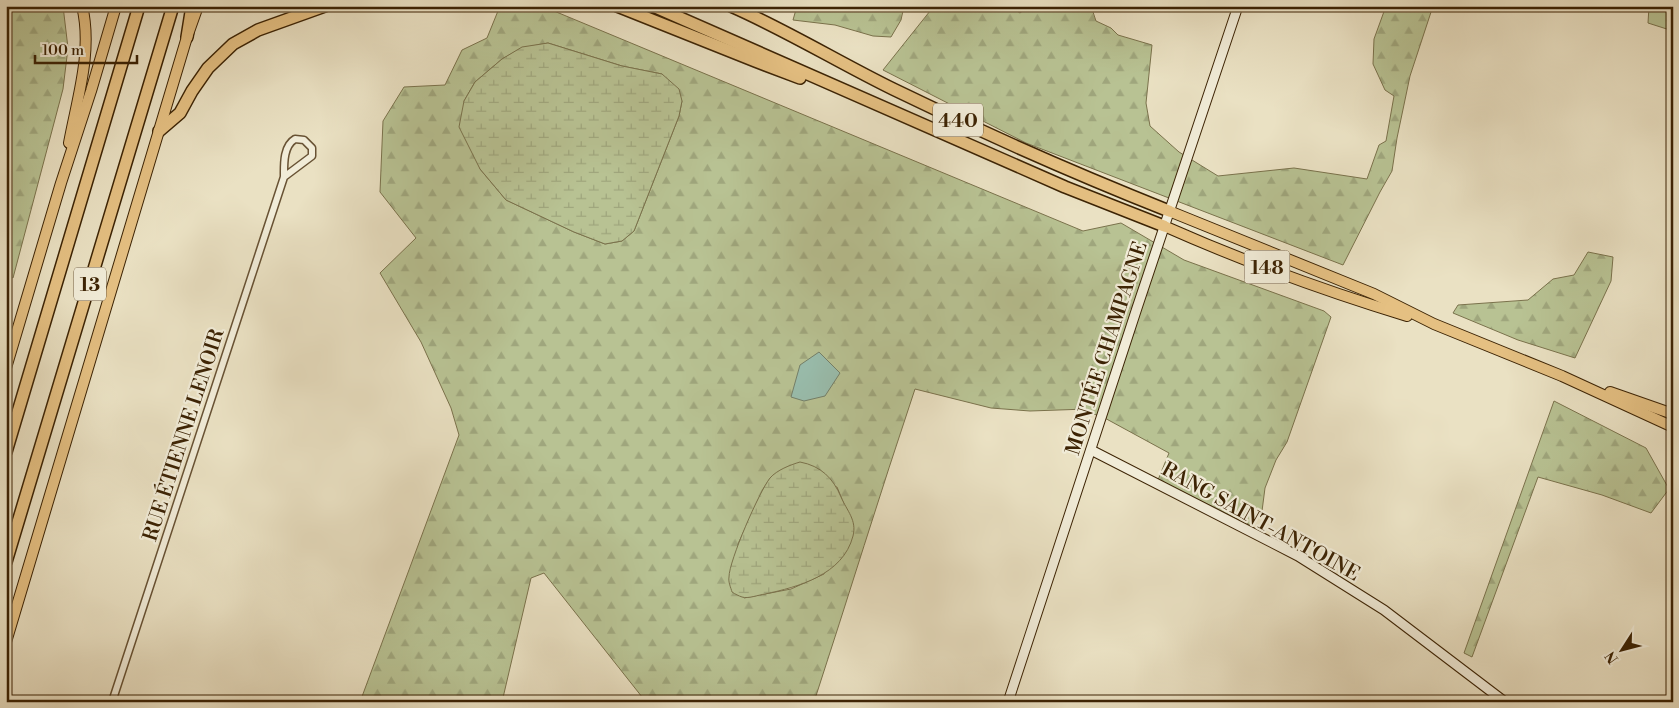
<svg xmlns="http://www.w3.org/2000/svg" width="1679" height="708" viewBox="0 0 1679 708" font-family="'Libre Bodoni',serif">
  <style>
    .forest { fill: url(#forest-firs); stroke: #7a724c; fill-rule: evenodd }
    .wetland { fill: url(#wetland-marsh); stroke: #7a724c }
    .water { fill: #99beae; stroke: #74806a }
    .lines { fill: none; stroke-linecap: round; stroke-linejoin: round }
    .street-casing { stroke: #685234; stroke-width: 9 }
    .secondary-casing { stroke: #3c2304; stroke-width: 11 }
    .primary-casing { stroke: #3c2304; stroke-width: 12 }
    .highway-casing { stroke: #3c2304; stroke-width: 14 }
    .street { stroke: #f1ecd8; stroke-width: 6 }
    .secondary { stroke: #f1ecd8; stroke-width: 9 }
    .primary { stroke: #e5c082; stroke-width: 10 }
    .highway { stroke: #e5c082; stroke-width: 11 }
    .labels { text-anchor: middle; stroke-width: 4.5; stroke-linejoin: round; paint-order: stroke }
    .shield { fill: #f1ecd8; stroke: #725f44; stroke-width: 1 }
    .shield-label { font-size: 19px; font-weight: bold; fill: #3c2304 }
    .street-label { font-size: 20px; fill: #3c2304; stroke: #f1ecd8 }
  </style>
  <defs>
    <pattern id="forest-firs" width="22" height="20" patternUnits="userSpaceOnUse" patternTransform="scale(1.25)"><rect width="22" height="20" fill="#b8c293"/><path d="M5 1l3.5 6h-7zM16 11l3.5 6h-7z" fill="#9fa67d"/></pattern>
    <pattern id="wetland-marsh" width="20" height="14" patternUnits="userSpaceOnUse" patternTransform="scale(1.25)"><rect width="20" height="14" fill="#b8c293"/><path d="M1 5h8M5 5V1M11 12h8M15 12V8" fill="none" stroke="#9fa67d"/></pattern>
  </defs>
  <rect width="100%" height="100%" fill="#eae1c3"/>
  <filter id="stains"><feTurbulence type="fractalNoise" baseFrequency=".004" numOctaves="4"/><feColorMatrix values="0 0 0 0 .2 0 0 0 0 .09 0 0 0 0 .02 0 0 0 .5 -.17"/></filter>
  <radialGradient id="worn" r=".72"><stop offset=".6" stop-color="#630" stop-opacity="0"/><stop offset="1" stop-color="#630" stop-opacity=".3"/></radialGradient>
  <g class="forest">
    <path d="M6,6H63L68,48L63,89L13,278L6,274Z"/>
    <path d="M500,6H542L1083,231L1121,223L1184,260L1324,311L1331,317L1287,442L1276,460L1265,488L1262,511L1250,525L1158,480L1169,453L1101,416L1093,414L1087,409L1030,411L991,408L915,389C880,493 848,598 814,702H646L544,573L531,578L502,702H360L459,435L451,408L421,342L380,273L416,238L380,192L383,121L404,87L445,85L462,50L487,38ZM548,43L622,66L662,74L682,101L679,116L634,231L622,241L605,244L574,232L506,200L480,169L464,101L475,82L502,59L522,48ZM771,477L837,487L844,504L824,574L791,589L744,598L738,544L763,489Z"/>
    <path d="M797,6H904L901,20L891,37L873,36L835,25L793,20Z"/>
    <path d="M934,6H1009L1020,13L1029,6H1091L1096,21L1111,28L1118,35L1152,45L1146,103L1150,126L1179,152L1218,176L1294,168L1367,179L1379,145L1386,141L1394,96L1385,90L1373,64L1374,39L1386,6H1433L1410,76L1397,138L1392,171L1380,192L1343,265L1026,143L883,70Z"/>
    <path d="M1649,6H1673V31L1648,23Z"/>
    <path d="M1588,252L1613,257L1611,281L1575,358L1518,340L1453,313L1458,305L1528,300L1553,279L1574,275Z"/>
    <path d="M1554,401L1646,448L1669,489L1651,513L1602,495L1538,477L1472,657L1464,653Z"/>
  </g>
  <g class="wetland">
    <path d="M548,43L622,66L662,74L679,89L682,101L679,116L634,231L622,241L605,244L574,232L506,200L480,169L459,127L464,101L475,82L502,59L522,47Z"/>
    <path d="M800,462C821,466 833,478 841,497C847,511 857,520 853,536C843,575 798,587 765,594C758,595 748,599 742,597C739,596 735,594 732,592C731,588 728,582 729,577C729,561 759,492 770,478C777,470 790,465 800,462Z"/>
  </g>
  <path class="water" d="M819,352L840,373L825,396L804,401L791,397L800,365Z"/>
  <g class="lines">
    <g class="street-casing">
      <path id="street" d="M112,702L284,177C284,165 283,146 295,139L304,140L312,148V156L284,177"/>
    </g>
    <g class="secondary-casing">
      <g id="secondary">
        <path d="M1091,450L1298,556L1384,610L1505,702"/>
        <path d="M1008,702L1137,308L1238,6"/>
      </g>
    </g>
    <g class="primary-casing">
      <g id="primary">
        <path d="M69,143C77,99 93,51 82,6"/>
        <path d="M1169,211L1374,294L1434,324L1562,376L1673,427"/>
        <path d="M1164,226C1243,261 1325,291 1407,316"/>
        <path d="M6,368L61,183L91,91L116,6"/>
        <path d="M1610,392L1673,414"/>
        <path d="M6,642L187,37L198,6"/>
      </g>
    </g>
    <g class="highway-casing">
      <g id="highway">
        <path d="M617,6L755,61L800,78"/>
        <path d="M653,6L1065,187L1164,226"/>
        <path d="M731,6C786,30 838,62 893,89C983,133 1076,174 1169,211"/>
        <path d="M187,37L192,6"/>
        <path d="M159,131L180,113L192,91L208,68L233,44L258,30L325,6"/>
        <path d="M6,452L139,6"/>
        <path d="M6,562L173,6"/>
      </g>
    </g>
    <use href="#street" class="street"/>
    <use href="#secondary" class="secondary"/>
    <use href="#primary" class="primary"/>
    <use href="#highway" class="highway"/>
  </g>
  <g class="labels">
    <g class="shield">
      <rect x="933" y="103.5" width="50" height="33" rx="4"/>
      <rect x="1244.5" y="250.5" width="45" height="33" rx="4"/>
      <rect x="74" y="267.5" width="32" height="33" rx="4"/>
    </g>
    <g class="shield-label">
      <text x="958" y="127">440</text>
      <text x="1267" y="274">148</text>
      <text x="90" y="291">13</text>
    </g>
    <g class="street-label">
      <text transform="translate(1106 348) rotate(-72)" y="7">MONTÉE CHAMPAGNE</text>
      <text transform="translate(183 435) rotate(-72)" y="7">RUE ÉTIENNE LENOIR</text>
      <text transform="translate(1261 521) rotate(29)" y="7">RANG SAINT-ANTOINE</text>
    </g>
  </g>
  <rect width="1679" height="708" fill="none" stroke="#eae1c3" stroke-width="25"/>
  <rect x="8" y="8" width="1664" height="693" fill="none" stroke="#3c2304" stroke-width="2.5"/>
  <rect x="12" y="12" width="1654" height="683" fill="none" stroke="#3c2304"/>
  <g transform="translate(1622 650) rotate(234)" stroke="#f1ecd8" stroke-width="4" paint-order="stroke">
  <path d="M0-4L9 19L0 12L-9 19Z" fill="#3c2304"/>
  <text y="-8" font-size="14" font-weight="bold" text-anchor="middle" fill="#3c2304">N</text>
  </g>
  <path d="M35 55v8h102v-8" fill="none" stroke="#3c2304" stroke-width="2.5"/>
  <text x="42" y="55" font-size="15" fill="#3c2304" stroke="#f1ecd8" stroke-width="4" paint-order="stroke">100 m</text>
  <rect width="100%" height="100%" filter="url(#stains)"/>
  <rect width="100%" height="100%" fill="url(#worn)"/>
</svg>
